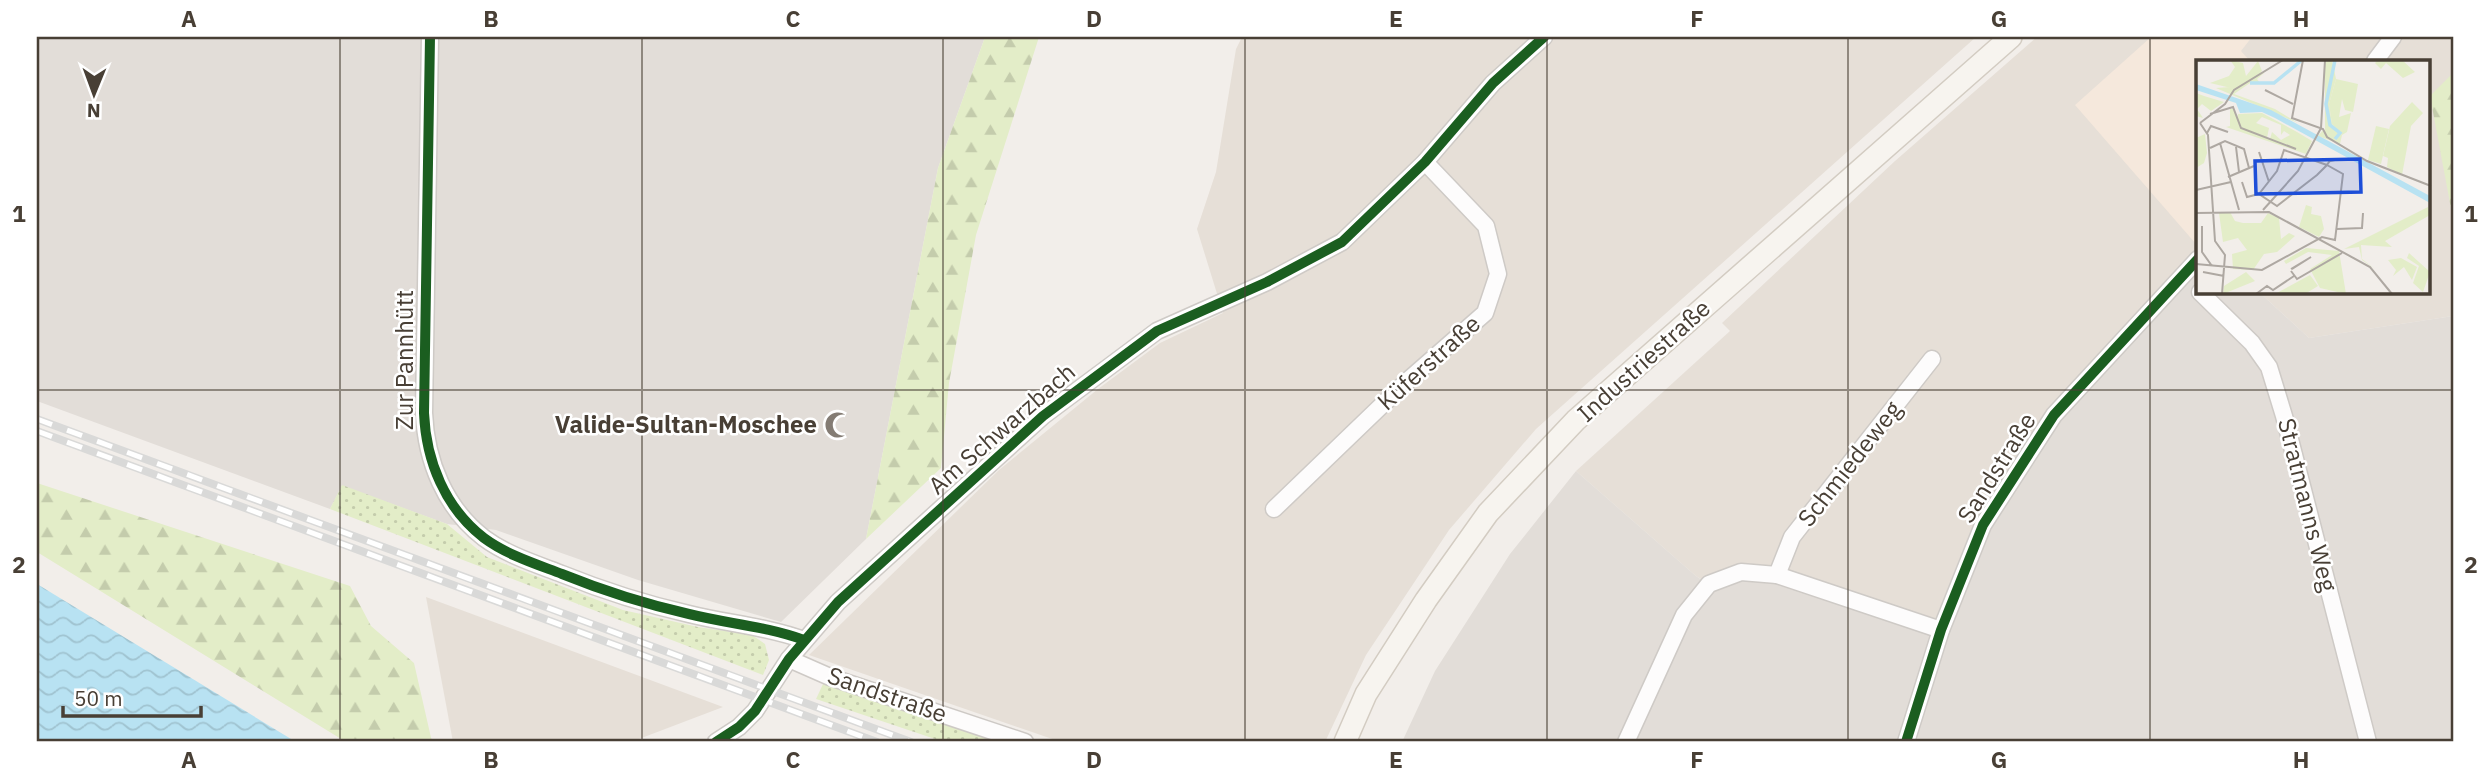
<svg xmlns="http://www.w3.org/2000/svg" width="2490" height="779" viewBox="0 0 2490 779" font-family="'IBM Plex Sans',sans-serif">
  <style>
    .residential { fill: #e6dfd7 }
    .commercial { fill: #f5e8dc }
    .industrial { fill: #e2ddd8 }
    .grass { fill: url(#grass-dots) }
    .forest { fill: url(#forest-firs) }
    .water { fill: url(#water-waves) }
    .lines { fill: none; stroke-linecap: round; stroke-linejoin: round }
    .minor-casing { stroke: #cecac6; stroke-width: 19 }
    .secondary-casing { stroke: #d3ccc2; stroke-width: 24 }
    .minor { stroke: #fdfcfc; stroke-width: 16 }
    .secondary { stroke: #f7f4ef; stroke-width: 21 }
    .rail-casing { stroke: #d9d9d8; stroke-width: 8 }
    .rail { stroke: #fff; stroke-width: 5; stroke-dasharray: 16; stroke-linecap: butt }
    .cycleway-casing { stroke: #fff; stroke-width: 15 }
    .cycleway { stroke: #1b5e20; stroke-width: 10 }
    .grid { fill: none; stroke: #483f35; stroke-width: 2; stroke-opacity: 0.55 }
    .labels { text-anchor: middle; stroke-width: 5; stroke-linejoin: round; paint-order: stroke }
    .street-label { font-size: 24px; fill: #483f35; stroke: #fff }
    .poi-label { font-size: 24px; font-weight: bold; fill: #483f35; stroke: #fff; text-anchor: end }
    .inset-river { fill: none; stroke: #b8e2f2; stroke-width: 3.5 }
    .inset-road { fill: none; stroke: #aea8a2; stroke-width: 2 }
    .view { fill: #1d4ed8; fill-opacity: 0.15; stroke: #1d4ed8; stroke-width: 3.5 }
    .inset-edge { fill: none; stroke: #483f35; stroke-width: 3.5 }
    .neatline { fill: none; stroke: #483f35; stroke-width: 2.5 }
    .grid-label { font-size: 23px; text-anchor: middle; font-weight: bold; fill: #483f35 }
  </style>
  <defs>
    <pattern id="grass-dots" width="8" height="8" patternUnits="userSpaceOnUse" patternTransform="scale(1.75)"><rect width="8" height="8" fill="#e3edc8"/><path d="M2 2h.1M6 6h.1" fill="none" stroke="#c4ccac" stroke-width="1.8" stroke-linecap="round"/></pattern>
    <pattern id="forest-firs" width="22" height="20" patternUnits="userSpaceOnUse" patternTransform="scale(1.75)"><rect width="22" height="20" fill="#e3edc8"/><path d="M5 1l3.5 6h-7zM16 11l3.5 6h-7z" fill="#c4ccac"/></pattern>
    <pattern id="water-waves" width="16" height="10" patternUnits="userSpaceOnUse" patternTransform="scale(1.75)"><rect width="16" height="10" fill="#b8e2f2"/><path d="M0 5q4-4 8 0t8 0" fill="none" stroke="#a0c3d0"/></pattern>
  </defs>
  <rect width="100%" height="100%" fill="#f2eeea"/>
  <g class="residential">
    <path d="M1242,37H1976L1536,429L1449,530L1366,655L1325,742H1061L809,655L999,470L1098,389L1160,343L1223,313L1197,229L1216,172L1236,49Z"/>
    <path d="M2037,37H2453V316L2309,338L2259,292H2429V61H2198V268L1941,630L1709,584L1696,576L1576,471L1730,331L1722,323L1895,161Z"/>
    <path d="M426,597L723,707L631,742H453Z"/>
  </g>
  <path class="commercial" d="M2151,37H2252L2241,51L2250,61H2198V242L2196,244L2075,105Z"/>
  <g class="industrial">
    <path d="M37,37H985L938,168L866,539L781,622L638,580L496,530L447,524L342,486L330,509L37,401Z"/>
    <path d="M2198,268V292H2259L2309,338L2453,316V742H1402L1435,671L1510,554L1576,471L1696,576L1708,584L1741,572L1941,630L1983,525L2054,415Z"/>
  </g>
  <g class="grass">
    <path d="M342,485L447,524L487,557L623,610L698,627L752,635L765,644L769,660L763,675L330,509Z"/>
    <path d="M824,682L1004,742H944L816,699Z"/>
  </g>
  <g class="forest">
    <path d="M985,37H1039L976,235L949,383L941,468L866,539L938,168Z"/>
    <path d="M2453,73V219L2430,96Z"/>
    <path d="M37,483L350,586L371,626L414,663L432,742H346L37,552Z"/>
  </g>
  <path class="water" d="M37,584L296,742H37Z"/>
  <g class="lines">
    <g class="minor-casing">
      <g id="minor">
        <path d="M430,37L424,413C426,461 445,508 484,538C507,555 536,564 562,574C604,591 645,604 689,614C729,624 765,626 804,640"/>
        <path d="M2375,61L2393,37"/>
        <path d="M2200,292L2252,343L2269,367L2284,416L2368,742"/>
        <path d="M1274,509L1405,383L1485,313L1498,274L1486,226L1425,162"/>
        <path d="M1777,575L1792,537L1932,359"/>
        <path d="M789,659L830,677L1025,742"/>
        <path d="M716,742L739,727L755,711L789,659L838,602L1043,416L1157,331L1267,282L1342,242L1425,162L1493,83L1544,37"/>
        <path d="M1626,742L1684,615L1709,584L1741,572L1777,575L1941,630"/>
        <path d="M1906,742L1941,630L1983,525L2054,415L2198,259"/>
      </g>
    </g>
    <g class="secondary-casing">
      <path id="secondary" d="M1345,742L1366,694L1426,600L1488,513L1576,420L2011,37"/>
    </g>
    <use href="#minor" class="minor"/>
    <use href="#secondary" class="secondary"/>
    <g class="rail-casing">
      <g id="rail">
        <path d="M37,419L911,742"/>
        <path d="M37,431L877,742"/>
      </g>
    </g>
    <use href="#rail" class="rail"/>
    <g class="cycleway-casing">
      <g id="cycleway">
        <path d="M430,37L424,413C426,461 445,508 484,538C507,555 536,564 562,574C604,591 645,604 689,614C729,624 765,626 804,640"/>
        <path d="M716,742L739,727L755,711L789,659L838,602L1043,416L1157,331L1267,282L1342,242L1425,162L1493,83L1544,37"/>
        <path d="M1906,742L1941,630L1983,525L2054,415L2198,259"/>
      </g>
    </g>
    <use href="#cycleway" class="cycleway"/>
  </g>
  <path class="grid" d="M340,37V742M642,37V742M943,37V742M1245,37V742M1547,37V742M1848,37V742M2150,37V742M37,390H2453"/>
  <defs>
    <g id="mosque-bare" transform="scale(2.1)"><path d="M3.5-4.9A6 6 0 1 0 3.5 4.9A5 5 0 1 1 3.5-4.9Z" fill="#847c74" stroke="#fff" stroke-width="2.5" paint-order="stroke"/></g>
  </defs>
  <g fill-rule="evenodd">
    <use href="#mosque-bare" x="838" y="425"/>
  </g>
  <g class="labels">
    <g class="street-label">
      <text transform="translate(405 360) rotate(-90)" y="8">Zur Pannhütt</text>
      <text transform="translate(1644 361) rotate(-42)" y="8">Industriestraße</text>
      <text transform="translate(1429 363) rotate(-42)" y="8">Küferstraße</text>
      <text transform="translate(1002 429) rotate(-41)" y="8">Am Schwarzbach</text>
      <text transform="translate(1850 464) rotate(-52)" y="8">Schmiedeweg</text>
      <text transform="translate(1997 468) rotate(-58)" y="8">Sandstraße</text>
      <text transform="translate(2307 505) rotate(76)" y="8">Stratmanns Weg</text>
      <text transform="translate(887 695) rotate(19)" y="8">Sandstraße</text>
    </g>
    <g class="poi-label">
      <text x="817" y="433">Valide-Sultan-Moschee</text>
    </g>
  </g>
  <g transform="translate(2196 60)">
    <rect width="234" height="234" fill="#f2eeea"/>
    <path d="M34,0L47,3L50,16L62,1L66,11L35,28L14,23L33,16L39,7ZM140,19L162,24L157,52L149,50L146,39L143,57L155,53L151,72L146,75L136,64L133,44ZM0,33L8,36L28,42L15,51L6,44L1,49L7,58L0,56ZM110,145L116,147L115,154L125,156L128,169L123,177L103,167ZM213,193L234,212L227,232L217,223L223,206L211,198ZM205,198L221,207L216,220L208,207L197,216L200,210L192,200ZM114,215L122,226L109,234H79Z" fill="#e3edc8"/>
    <path d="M136,0L140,19L133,44L136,64L146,75L144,84L122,76L127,70L129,75V2ZM182,0H206L219,12L207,18L190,3L185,9L179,3ZM64,11L68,13L61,19L64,23H54L38,34L79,49L102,63L20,28L34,27ZM216,42L227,53L215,66L206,115L191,107L192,98L187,96L194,66ZM34,49H37L41,58L42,54L66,53L101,72L116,81L110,94L30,67L34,66ZM66,57L85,65V75L88,71L94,75L85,80L76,72L74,79L71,78L73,68L60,63ZM232,147L234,155L189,181L196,187L165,185L166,199L179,209L166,200L163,187L148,189ZM34,152L39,161L47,163H65L72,153L83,158L85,179L93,173L99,176L81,192L68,194L57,210L37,209L36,194L51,190L42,178L27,182L23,153ZM110,188L143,191L150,234L124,228L114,209L136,195L112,192L90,204L88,201ZM50,212L59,221L27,234L28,226Z" fill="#e3edc8" fill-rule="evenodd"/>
    <path d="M180,66L193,69L185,104L172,100ZM9,74L11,93L8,103L0,108V78Z" fill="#e3edc8"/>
    <path d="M0,24L75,50L234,136V143L79,58L66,52L44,53L40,43L0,30Z" fill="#b8e2f2"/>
    <path class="inset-river" d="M54,23H78L106,0M139,79L144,73L134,65L130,44L139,0"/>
    <path class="inset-road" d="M107,0L96,58L127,69L131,77L171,101L235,126M69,30L97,44M14,54L37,47L45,68L100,89M4,63L12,75L19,181L29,195L26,234M4,63L29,44L38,30L87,0M11,73L15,66L32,72M24,83L43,150M40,87L43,112M14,88L29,81L48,89L53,108M63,92L73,122M131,105L88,90L81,111L63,134L81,146L121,115L131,105L133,102L134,101L144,99M32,117L58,106M46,122L51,137L63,134M0,130L35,122M67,150L102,111L125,68L129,0M0,153L73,152L174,207L196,234M6,166V192L16,206M141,169L166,168L167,153M0,204L66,210L126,177L139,180L147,114L131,105M95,209L115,197L96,209M95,211L101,219L146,193M7,212L28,216M60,234L71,226L77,230L98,216"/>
    <path class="view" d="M164,99L165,132L60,134L59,101Z"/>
    <rect width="234" height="234" class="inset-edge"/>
  </g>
  <rect width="2490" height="779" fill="none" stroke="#ffffff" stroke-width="77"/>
  <g transform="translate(94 94) rotate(181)" stroke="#ffffff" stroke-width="5" paint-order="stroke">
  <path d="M0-5L12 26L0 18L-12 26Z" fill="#483f35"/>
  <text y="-10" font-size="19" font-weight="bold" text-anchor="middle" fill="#483f35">N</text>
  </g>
  <path d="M63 706v10h138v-10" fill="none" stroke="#483f35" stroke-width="3.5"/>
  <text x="74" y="706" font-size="21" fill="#483f35" stroke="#ffffff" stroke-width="5" paint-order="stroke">50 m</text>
  <rect x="38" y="38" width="2414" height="702" class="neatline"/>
  <g class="grid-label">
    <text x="189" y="27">A</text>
    <text x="491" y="27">B</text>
    <text x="793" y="27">C</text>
    <text x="1094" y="27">D</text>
    <text x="1396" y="27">E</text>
    <text x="1697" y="27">F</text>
    <text x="1999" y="27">G</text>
    <text x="2301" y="27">H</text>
    <text x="19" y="222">1</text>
    <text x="2471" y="222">1</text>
    <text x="19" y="573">2</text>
    <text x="2471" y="573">2</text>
    <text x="189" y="768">A</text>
    <text x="491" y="768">B</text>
    <text x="793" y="768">C</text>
    <text x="1094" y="768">D</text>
    <text x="1396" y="768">E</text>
    <text x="1697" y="768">F</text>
    <text x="1999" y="768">G</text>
    <text x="2301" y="768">H</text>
  </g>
</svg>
